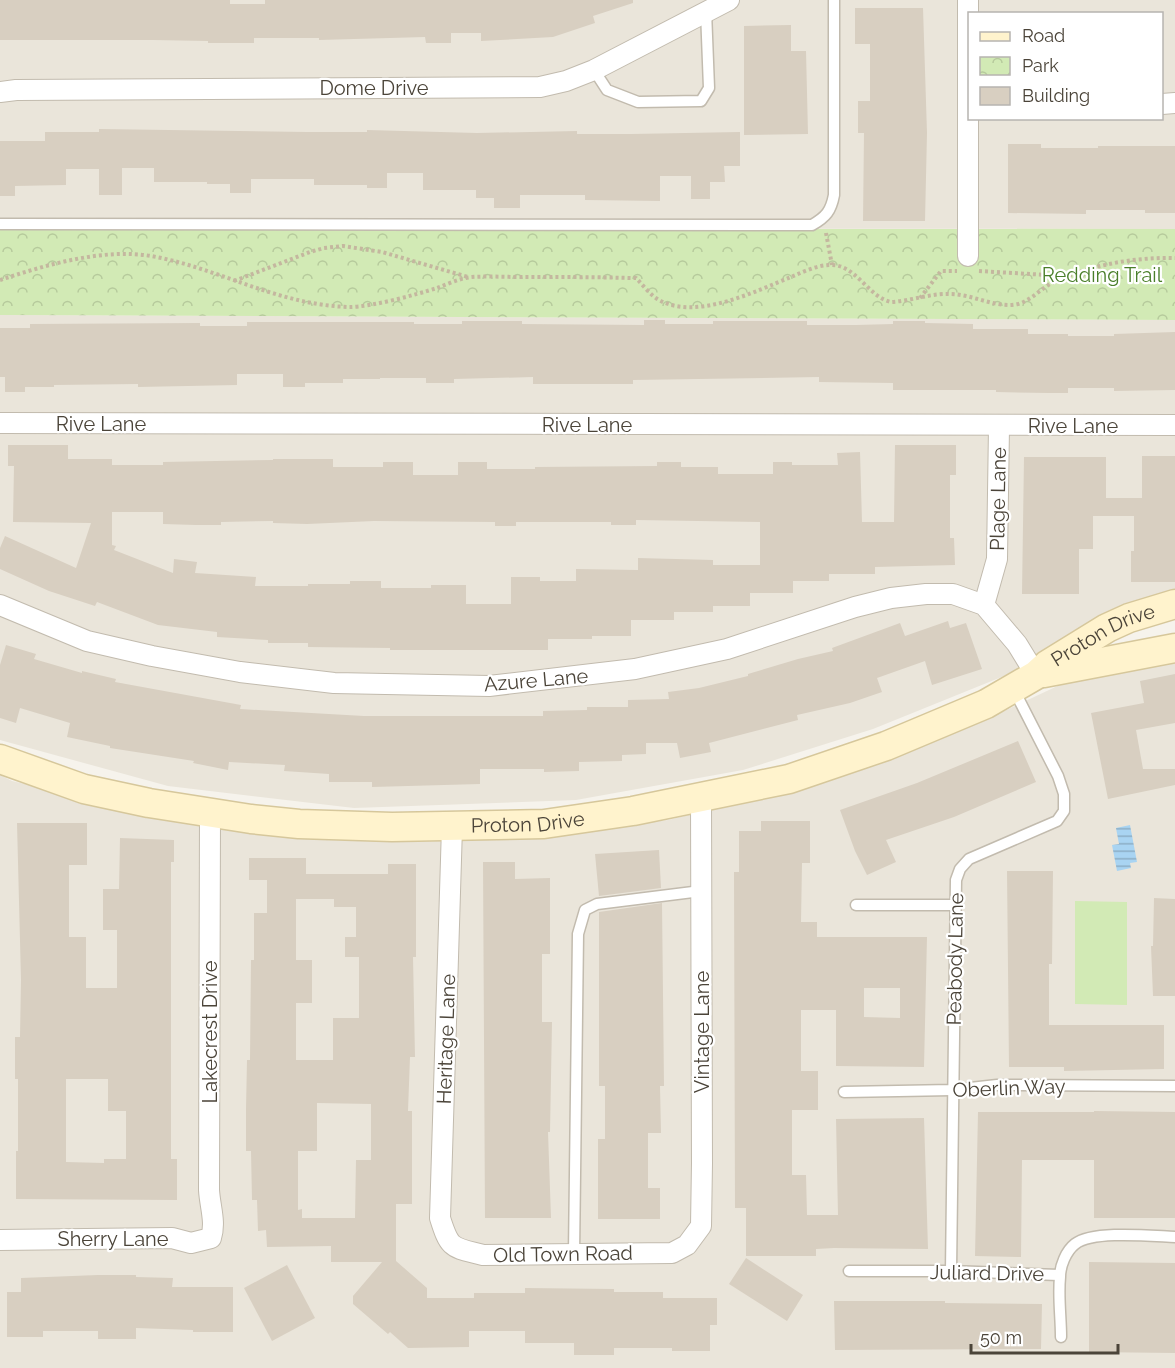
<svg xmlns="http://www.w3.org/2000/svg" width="1175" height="1368" viewBox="0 0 1175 1368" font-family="Raleway,sans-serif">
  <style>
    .residential { fill: #eae5da; fill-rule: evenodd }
    .grass { fill: #d2eab5 }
    .park { fill: url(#park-crowns) }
    .water { fill: url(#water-rules) }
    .building { fill: #d8cfc1; fill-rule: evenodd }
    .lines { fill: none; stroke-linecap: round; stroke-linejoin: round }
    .lane-casing { stroke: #c2bbae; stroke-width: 13 }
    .street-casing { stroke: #c2bbae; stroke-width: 22 }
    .secondary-casing { stroke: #d6c79b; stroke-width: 31 }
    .path { stroke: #c4b79f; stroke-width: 4; stroke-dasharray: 3 3; stroke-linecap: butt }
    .lane { stroke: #fff; stroke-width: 10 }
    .street { stroke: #fff; stroke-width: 20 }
    .secondary { stroke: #fff3cd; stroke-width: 28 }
    .labels { text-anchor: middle; stroke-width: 4.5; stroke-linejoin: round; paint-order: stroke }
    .street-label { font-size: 20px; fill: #4b4439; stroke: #fff }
    .park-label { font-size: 20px; fill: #4a7f2a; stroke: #fff }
  </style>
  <defs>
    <pattern id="park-crowns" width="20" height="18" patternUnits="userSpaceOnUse" patternTransform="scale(1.5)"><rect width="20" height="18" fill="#d2eab5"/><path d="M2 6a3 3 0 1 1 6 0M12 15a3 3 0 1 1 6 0" fill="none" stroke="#b6ca9c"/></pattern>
    <pattern id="water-rules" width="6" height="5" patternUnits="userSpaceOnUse" patternTransform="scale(1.5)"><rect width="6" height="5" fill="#a9d4f2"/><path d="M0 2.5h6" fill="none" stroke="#8caec5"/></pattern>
  </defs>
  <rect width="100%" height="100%" fill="#f6f3ec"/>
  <g class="residential">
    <path d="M0,0H1175V229L0,228ZM970,14H1162V118H970Z"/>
    <path d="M0,315L1175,320V596L1058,647L1004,676L873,729L743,770L576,800L354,808L168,786L0,740Z"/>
    <path d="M1175,656V1368H0V775L12,781L179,820L243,830L326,840L417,842L547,836L668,820L756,799L896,756L1002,712L1083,674Z"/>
  </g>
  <path class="grass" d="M1075,901L1127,902V1005L1075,1004Z"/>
  <path class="park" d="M0,228L1175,229V320L0,315Z"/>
  <path class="water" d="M1130,825L1137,862L1130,863L1131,868L1117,871L1112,845L1119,844L1116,828Z"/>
  <g class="building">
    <path d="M0,0H230V4H265V0H633V3L593,16L595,23L553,37L481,41V33H451V43H426L425,37L319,40V38H254V43H208V41L153,40H0Z"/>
    <path d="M855,8H923L927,133L925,221H863L864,133H858V101H870V44H855Z"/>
    <path d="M791,25V51H806L808,134L744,135V26Z"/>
    <path d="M99,129L307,132H367V130L477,133L577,131V134H631L740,132V166H724L725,182H710V199H691V176H660V201L585,200V195H520V208H494V198H476V190H423V173H387V188H367V185H314V179H251V193H230V184H207V182H154V168H122V195H99V169H66V185L15,186V196H0V141H45V132H99Z"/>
    <path d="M1008,144H1041V148H1098V146H1175V213H1145V210H1086V214L1008,213Z"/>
    <path d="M644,320H665V324H713V321H807V325H856L893,324V321H925V323L973,324V329H1028V334H1068V336H1114V334L1175,332V390L1114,391V388H1068V393H1049L996,392V390H893V383L819,382V377L633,380V384H533V377L454,379V383H426V378H380V379H343V383H305V387H283V374H237V385L138,387V384L54,385V387H25V392H5V377H0V328H30V324L200,323V326H247V322H414V324H462V321H522V324L644,325Z"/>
    <path d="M8,445H68V459H112V465H163V462L273,460V459H333V467H383V462H413V475H458V462H487V469H535V467L657,466V462H681V467H718V474H773V462H792V465H838L837,453L860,452L862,522H894L895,445H956V475H950V538H954L955,565L875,567V574H829V581H793V593H750V606H713V612H674V620H631V636H592V639H548V650H390V648L308,647V643H268V640L217,637V632L158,625L97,602L95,606L49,591L0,569V548L5,536L76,568L91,523L13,522L14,466H8ZM112,512H163V524L196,525H221V522L273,521V523L307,524L374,521L495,522V526H516V522H611V525H636V520L760,522V565H713V560L638,558V570L576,569V581H540V577H511V604H466V585H431V588H381V581H350V584H308V586H255L256,577L195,573L197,562L174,559L173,573L114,550L116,546L112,545Z"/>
    <path d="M1142,456H1175V582H1131V551H1134V516H1093V549H1079V594H1022L1024,457H1106V498H1142Z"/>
    <path d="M948,621L950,628L966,623L982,669L932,685L925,661L877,678L882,692L850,703L797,715L798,720L709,743L711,752L680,758L677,743H646V754L622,755V761L579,762V771L544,772V769H480V784L372,787V782H329V774L284,771L285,765L229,762L228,770L193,763L194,761L110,748V746L67,737L70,723L20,708L16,723L0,718V665L6,645L36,654L34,659L82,673V671L116,679L115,682L241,705L240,709L364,716H543V711L587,710V707H628V700L669,699L668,692L699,688L748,676V674L798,659L833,651L832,648L900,623L905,636Z"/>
    <path d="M1175,674V723L1136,730L1143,769H1175V785L1108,799L1091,713L1144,703L1140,681Z"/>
    <path d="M1018,741L1036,782L954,817L886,840L896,862L867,875L855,851L840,810L917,783Z"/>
    <path d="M761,821H810V863H802L801,922H817V937H927L924,1067L836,1066V1010H801V1071H818V1110H792V1175H806L807,1215H838L836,1119L924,1118L928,1249L834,1248L816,1249V1256H746V1208H735L734,872H739V831H761ZM864,988H900V1018L864,1017Z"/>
    <path d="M17,823H87V865H69V937H86V988H117V930H103V889H119L120,838L174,840V862H171V1159H177V1200L16,1199V1151H18V1079H15V1037H20L21,980ZM66,1079H108V1111H126V1159H104V1163L66,1162Z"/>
    <path d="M659,850L661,888L599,896L595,854Z"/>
    <path d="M249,858H306V874H388V864H416V957H413L415,1057H410L408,1111H412V1204H396V1261L427,1288V1298H474V1293H525V1288L614,1289V1292H663V1298H717V1325H710V1351H672V1348H614V1355H574V1343H525V1331H469V1347L408,1348L390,1332L388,1334L353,1304V1296L382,1262H331V1246L267,1247L266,1230L258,1231L257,1200H252L251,1151H246V1109L247,1060H250L251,960H254V913H267V880H249ZM296,899H334V907H356V937H345V957H359V1018H333V1060H296V1003H312V960H296ZM317,1103L371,1104V1160H356L355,1218H302V1209L298,1210V1151H317Z"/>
    <path d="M483,862H515V879L550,878V954H542V1022H552L550,1132H548L551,1218H485Z"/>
    <path d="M1007,871H1053L1052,964H1049V1025H1164V1069L1064,1071V1067H1009Z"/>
    <path d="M1154,898L1175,899V996H1153L1151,946H1153Z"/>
    <path d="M662,903L664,1086H660L661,1133H648V1188H660V1219H598V1139H605V1086H599V912Z"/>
    <path d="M1094,1111L1175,1112V1218H1094V1160H1022L1021,1257L975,1256L978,1112H1094Z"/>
    <path d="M746,1258L803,1295L787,1321L729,1284Z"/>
    <path d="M1089,1262L1175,1263V1353L1089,1352Z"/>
    <path d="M287,1265L315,1318L272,1341L244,1288Z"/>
    <path d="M98,1275H136V1277L173,1278L172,1287H233V1332H193V1330L136,1328V1339H98V1331H43V1337H7V1292H21V1278Z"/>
    <path d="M834,1301H945V1303L1042,1304L1041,1349L835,1350Z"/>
  </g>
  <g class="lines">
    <g class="lane-casing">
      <g id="lane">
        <path d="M594,70L607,90L638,102L701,101L709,88L706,11"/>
        <path d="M0,224L812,225C826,217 831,211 834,195V0"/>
        <path d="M856,905H956"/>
        <path d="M844,1092L952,1090L997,1085L1175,1086"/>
        <path d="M574,1254L578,934L585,910L597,904L701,891"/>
        <path d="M849,1271H951L1059,1275"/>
        <path d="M951,1271L956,880L960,869L969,859L1057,821L1064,811V794L1058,776L1013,688"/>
        <path d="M1061,1337C1061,1317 1058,1297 1060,1277C1060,1266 1066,1251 1075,1244C1093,1230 1151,1236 1175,1237"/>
      </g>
    </g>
    <g class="street-casing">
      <g id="street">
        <path d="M968,0V256"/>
        <path d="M0,92L16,90L540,87L566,81L594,70L729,0"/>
        <path d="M1162,104L1175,103"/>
        <path d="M0,423L1175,425"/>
        <path d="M0,605L87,641L152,656L240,672L334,683L489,686L635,669L727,649L855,607L891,598L926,594H953L984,605L1017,644L1036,675"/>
        <path d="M984,605L997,559L999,427"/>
        <path d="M452,827L440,1218C450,1250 452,1247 483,1255L672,1253L687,1245L701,1226L702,1163L701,798"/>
        <path d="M0,1240L172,1238L191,1243L211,1238C216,1222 210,1207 209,1190L210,813"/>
      </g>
    </g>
    <g class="secondary-casing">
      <g id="secondary">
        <path d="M1044,673L1175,648"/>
        <path id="s1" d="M0,759L84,789L149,803L251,819L299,824L392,827L544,824L633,811L789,779L886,746L986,704L1036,675L1047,665L1107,628L1129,618L1175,604"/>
      </g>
    </g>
    <g class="path">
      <path d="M826,233L832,265"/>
      <path d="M979,271L1064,276"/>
      <path d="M0,280C46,265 102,248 151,256C219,268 277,305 349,307C371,307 415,295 437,288C448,284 460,278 472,277C488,276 505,277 522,277C558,277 595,277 631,278H636C643,285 650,295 659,300C696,321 756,291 791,277C803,272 817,265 830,265C856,264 868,297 891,302C911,301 931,293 950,294C973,294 996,309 1018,304C1032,300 1041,288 1054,282C1091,265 1134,257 1175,258"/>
      <path d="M234,281L310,252L324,248L343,246L382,252L468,277"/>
      <path d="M920,298L941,271H957"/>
    </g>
    <use href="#lane" class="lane"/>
    <use href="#street" class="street"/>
    <use href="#secondary" class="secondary"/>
  </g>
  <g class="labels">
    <g class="street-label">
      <text x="374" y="95">Dome Drive</text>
      <text x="101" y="431">Rive Lane</text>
      <text x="587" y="432">Rive Lane</text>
      <text x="1073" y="433">Rive Lane</text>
      <text transform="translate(998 499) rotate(-89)" y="7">Plage Lane</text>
      <text dy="7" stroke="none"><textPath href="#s1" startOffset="1149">Proton Drive</textPath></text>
      <text transform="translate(536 680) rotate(-5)" y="7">Azure Lane</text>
      <text dy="7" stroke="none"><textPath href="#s1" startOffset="536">Proton Drive</textPath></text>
      <text transform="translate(955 959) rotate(-89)" y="7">Peabody Lane</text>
      <text transform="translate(210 1032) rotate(-90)" y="7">Lakecrest Drive</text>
      <text transform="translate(702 1032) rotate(-90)" y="7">Vintage Lane</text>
      <text transform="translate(446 1039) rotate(-88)" y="7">Heritage Lane</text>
      <text transform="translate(1009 1088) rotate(-2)" y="7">Oberlin Way</text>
      <text x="113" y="1246">Sherry Lane</text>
      <text transform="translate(563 1254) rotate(-1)" y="7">Old Town Road</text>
      <text transform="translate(987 1273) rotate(1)" y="7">Juliard Drive</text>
    </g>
    <g class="park-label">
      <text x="1102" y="282">Redding Trail</text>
    </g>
  </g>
  <rect x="968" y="12" width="195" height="108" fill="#ffffff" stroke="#b7b4b0" stroke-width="1.5"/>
  <rect x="980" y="32" width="30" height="9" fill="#fff3cd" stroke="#b7b4b0" stroke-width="1.5"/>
  <text x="1022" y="42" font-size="18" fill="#4b4439">Road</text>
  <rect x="980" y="57" width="30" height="18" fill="url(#park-crowns)" stroke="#b7b4b0" stroke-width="1.5"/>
  <text x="1022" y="72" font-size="18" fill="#4b4439">Park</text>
  <rect x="980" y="87" width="30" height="18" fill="#d8cfc1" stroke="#b7b4b0" stroke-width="1.5"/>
  <text x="1022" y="102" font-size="18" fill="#4b4439">Building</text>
  <path d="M971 1344v9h147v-9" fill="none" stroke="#4b4439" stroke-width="3"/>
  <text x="980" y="1344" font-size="18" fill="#4b4439" stroke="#ffffff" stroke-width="4.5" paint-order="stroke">50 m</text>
</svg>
